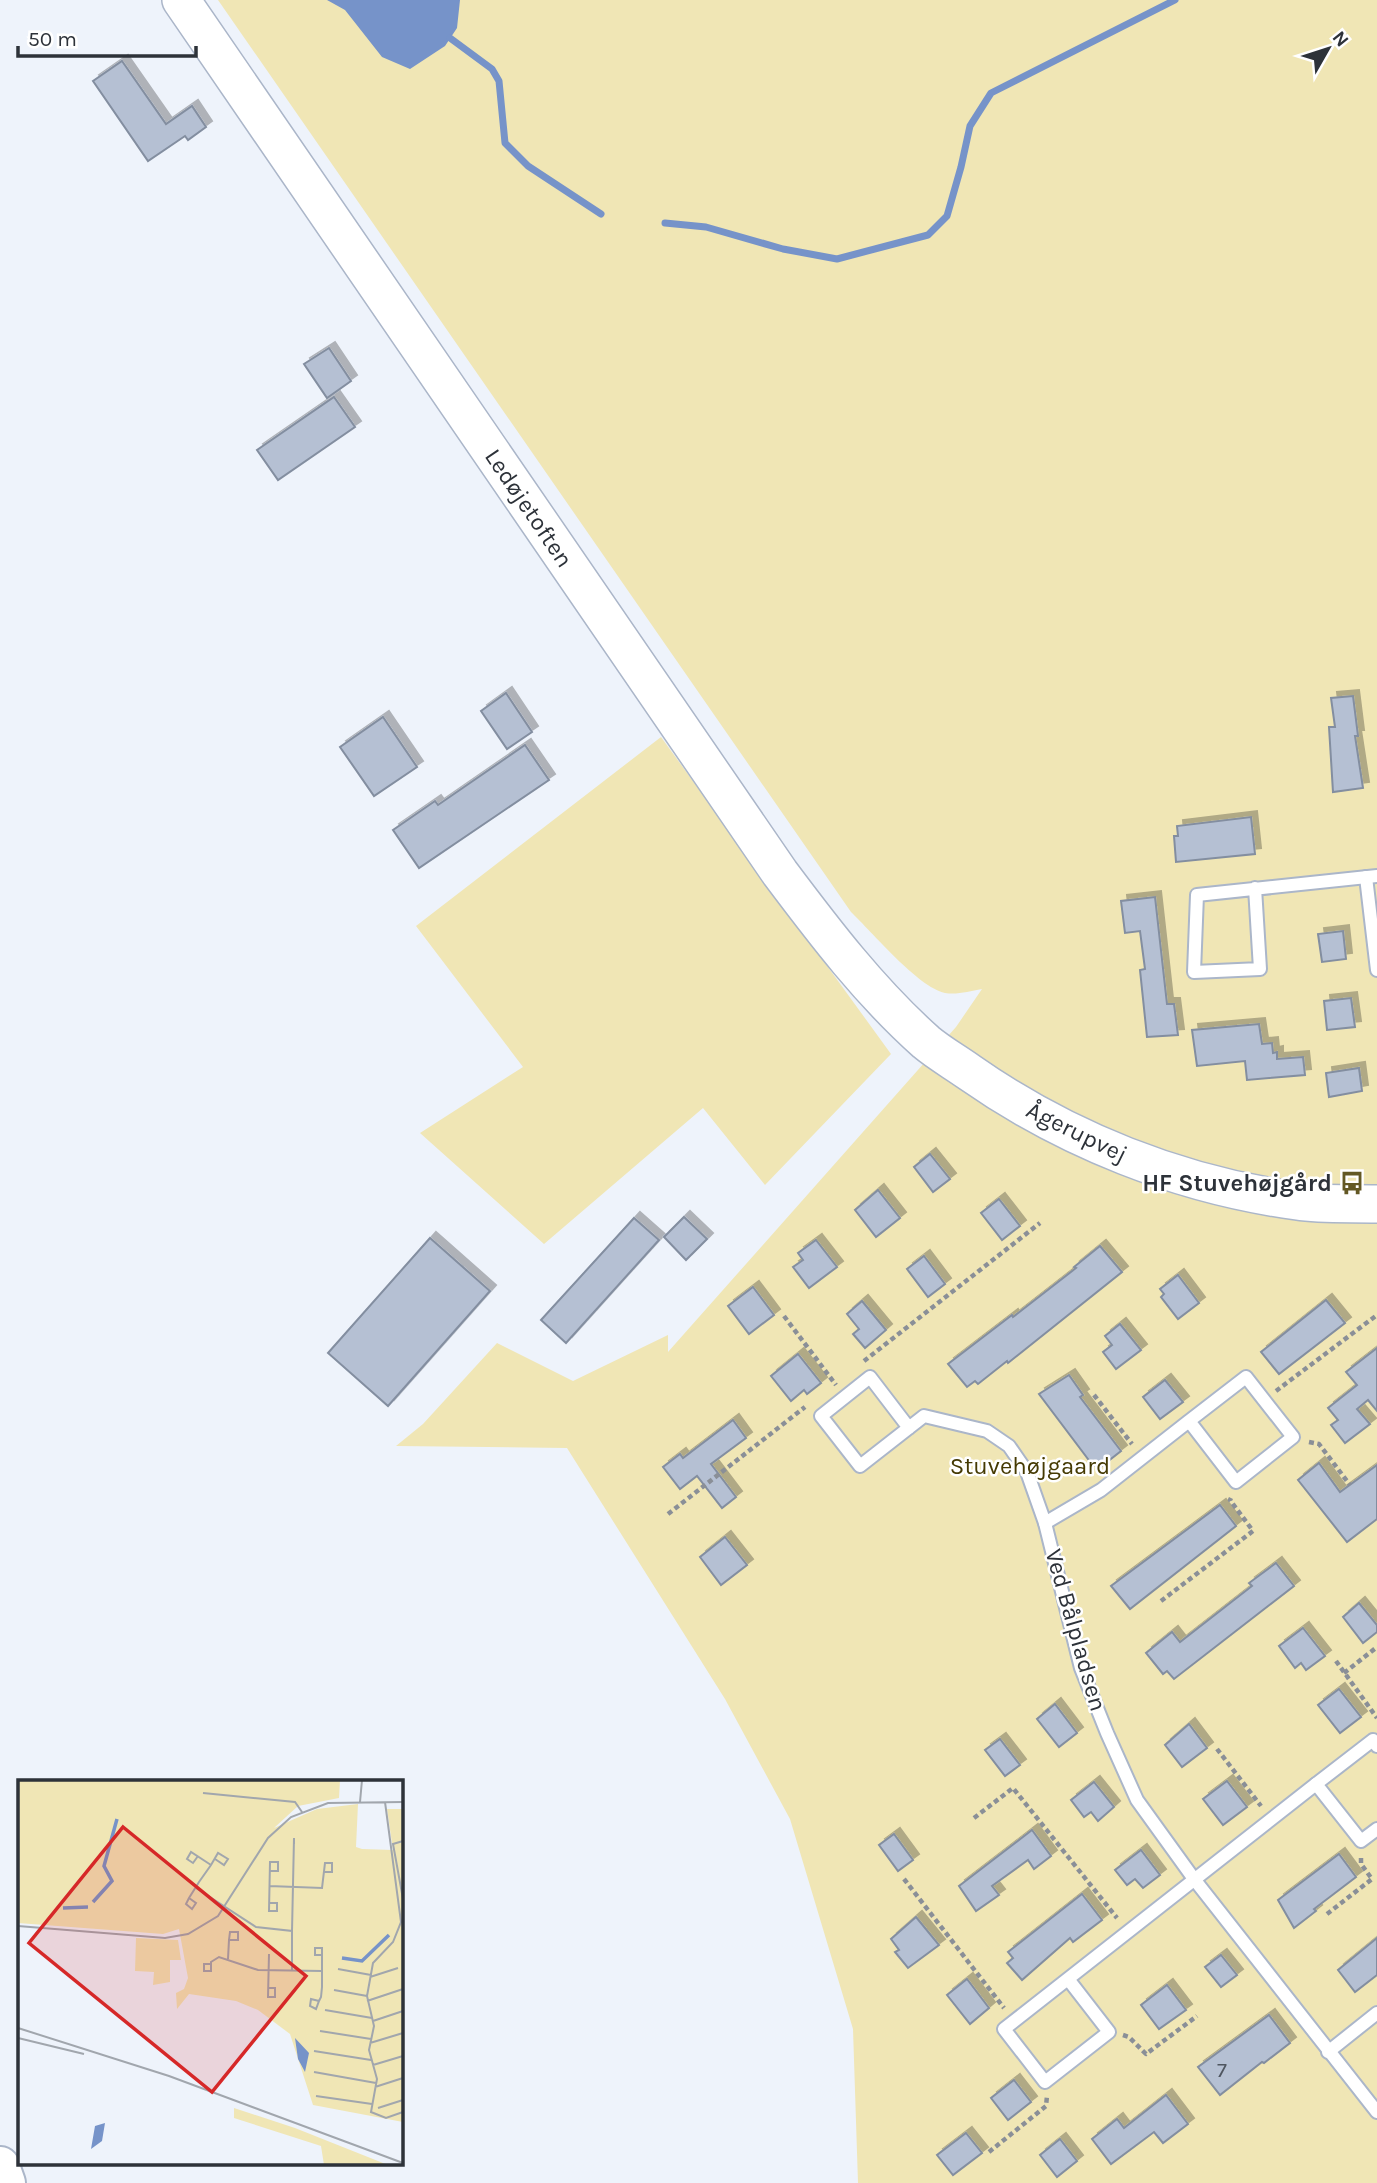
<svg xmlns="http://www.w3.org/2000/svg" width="1377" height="2183" viewBox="0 0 1377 2183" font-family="Karla,sans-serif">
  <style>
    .green { fill: #f0e6b5 }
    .water { fill: #7693c9 }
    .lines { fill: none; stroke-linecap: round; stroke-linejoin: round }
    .stream { stroke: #7693c9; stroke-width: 7 }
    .building { fill: #b5c0d3; stroke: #838ea0; stroke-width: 2; filter: url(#shadow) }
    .lane-casing { stroke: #abb6c9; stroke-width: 16 }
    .secondary-casing { stroke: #abb6c9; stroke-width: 40 }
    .highway-casing { stroke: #abb6c9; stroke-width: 42 }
    .path { stroke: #8a8f97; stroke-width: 4.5; stroke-dasharray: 5 3.5; stroke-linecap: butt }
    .lane { stroke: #fff; stroke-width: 12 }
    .secondary { stroke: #fff; stroke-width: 37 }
    .highway { stroke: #fff; stroke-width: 38 }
    .labels { text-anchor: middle; stroke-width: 5; stroke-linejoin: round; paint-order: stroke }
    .number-label { font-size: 21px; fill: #4f5660 }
    .street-label { font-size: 24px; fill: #2d3239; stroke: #fff }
    .poi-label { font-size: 24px; font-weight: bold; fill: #2d3239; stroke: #fff; text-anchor: end }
    .park-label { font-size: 24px; fill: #453a03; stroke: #fff }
    .inset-river { fill: none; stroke: #7693c9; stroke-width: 3.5 }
    .inset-road { fill: none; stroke: #a1a6ad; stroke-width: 2 }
    .view { fill: #d62828; fill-opacity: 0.15; stroke: #d62828; stroke-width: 3.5 }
    .inset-edge { fill: none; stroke: #2d3239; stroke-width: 3.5 }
  </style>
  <defs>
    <filter id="shadow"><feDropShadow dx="6" dy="-6" stdDeviation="0" flood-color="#0004"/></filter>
  </defs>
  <rect width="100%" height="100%" fill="#eef3fb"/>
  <g class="green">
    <path d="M218,0H1377V2183H858L853,2029L790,1819L725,1699L567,1448L396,1446L423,1424L497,1343L573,1381L668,1335V1352L956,1027L982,989C969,991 958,995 945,993C918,987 872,932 851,912Z"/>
    <path d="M661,737L891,1054L765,1185L703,1108L544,1244L420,1133L523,1067L416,926Z"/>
  </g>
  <path class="water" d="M327,0H460L457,28L445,46L410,69L382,57L345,10Z"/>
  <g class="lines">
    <g class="stream">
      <path d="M450,38L492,69L499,81L505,143L528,166L601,214"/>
      <path d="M665,223L706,227L783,249L837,259L928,235L947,216L961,167L970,126L991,93L1175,0"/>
    </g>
  </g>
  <g class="building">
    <path d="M122,61L166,124L192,106L206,127L188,140L185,136L148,161L93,81Z"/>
    <path d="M329,348L351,381L327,398L304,364Z"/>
    <path d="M334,397L355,427L278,480L257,450Z"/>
    <path d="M506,693L532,732L507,749L481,711Z"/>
    <path d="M1353,696L1358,736H1355L1363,788L1333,792L1329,727H1335L1331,698Z"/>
    <path d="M383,717L417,767L374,796L340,747Z"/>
    <path d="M525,745L549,780L419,868L393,830L435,801L438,805Z"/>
    <path d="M1251,817L1255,854L1176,862L1174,836H1178L1177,826Z"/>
    <path d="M1155,897L1167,1004H1174L1178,1035L1147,1037L1140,970L1145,969L1140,931L1125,933L1121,901Z"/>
    <path d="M1343,931L1346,959L1322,962L1318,934Z"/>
    <path d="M1351,998L1355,1027L1327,1030L1324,1001Z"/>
    <path d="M1259,1024L1262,1044L1272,1043L1273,1053L1277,1052V1059L1303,1057L1305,1075L1247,1080L1245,1061L1197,1066L1192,1030Z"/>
    <path d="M1359,1068L1362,1091L1329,1097L1326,1073Z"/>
    <path d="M930,1154L950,1179L933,1192L914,1167Z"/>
    <path d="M878,1190L900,1218L876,1237L855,1210Z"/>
    <path d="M999,1199L1020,1226L1002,1240L981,1213Z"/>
    <path d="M684,1217L707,1239L686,1260L664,1237Z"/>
    <path d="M634,1218L659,1240L566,1343L541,1320Z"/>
    <path d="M430,1238L490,1291L388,1406L328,1353Z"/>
    <path d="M816,1240L837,1267L809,1288L793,1267L803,1260L798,1253Z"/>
    <path d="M1100,1246L1122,1272L1008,1363L1007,1361L978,1384L975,1381L967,1387L948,1364L1012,1315L1013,1317L1076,1268L1074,1267Z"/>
    <path d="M924,1256L945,1284L928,1297L907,1269Z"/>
    <path d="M1178,1275L1199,1303L1178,1319L1161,1297L1164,1294L1160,1289Z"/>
    <path d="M753,1287L774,1315L749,1334L728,1306Z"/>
    <path d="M1326,1300L1345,1323L1279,1374L1261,1352Z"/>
    <path d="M862,1301L886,1330L865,1348L853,1334L859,1329L847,1314Z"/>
    <path d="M1120,1324L1141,1350L1116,1369L1103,1352L1112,1345L1105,1336Z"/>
    <path d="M1377,1348V1411L1368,1400L1357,1409L1370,1424L1345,1443L1331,1425L1338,1420L1328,1408L1357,1385L1346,1372Z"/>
    <path d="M798,1354L821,1383L807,1394L804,1390L791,1401L771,1376Z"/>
    <path d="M1069,1375L1083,1395L1080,1397L1121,1451L1098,1469L1092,1462L1091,1463L1039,1394Z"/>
    <path d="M1165,1380L1183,1402L1160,1419L1143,1397Z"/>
    <path d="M733,1420L746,1438L711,1464L736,1497L722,1508L697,1476L680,1489L663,1467L680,1454L683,1458Z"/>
    <path d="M1319,1463L1340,1492L1377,1465V1519L1347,1542L1298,1480Z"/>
    <path d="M1220,1505L1236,1526L1130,1609L1111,1586Z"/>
    <path d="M725,1537L747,1565L721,1585L700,1557Z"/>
    <path d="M1276,1563L1294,1586L1174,1679L1167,1671L1163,1674L1146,1653L1172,1632L1180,1642L1252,1586L1249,1583Z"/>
    <path d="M1359,1603L1377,1625V1632L1363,1643L1343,1617Z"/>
    <path d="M1303,1628L1325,1656L1306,1670L1301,1663L1295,1668L1279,1646Z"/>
    <path d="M1339,1689L1361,1717L1340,1733L1318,1705Z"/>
    <path d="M1055,1704L1077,1733L1059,1747L1037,1719Z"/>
    <path d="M1189,1724L1207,1748L1182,1767L1165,1745Z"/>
    <path d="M1000,1739L1020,1765L1005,1776L985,1750Z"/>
    <path d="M1227,1781L1247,1807L1223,1825L1203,1799Z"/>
    <path d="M1094,1782L1114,1807L1098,1821L1091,1812L1084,1817L1071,1800Z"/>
    <path d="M1032,1830L1051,1856L1034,1869L1028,1860L992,1886L999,1895L976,1911L959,1886Z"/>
    <path d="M894,1834L913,1860L898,1871L879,1845Z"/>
    <path d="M1141,1850L1160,1875L1143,1888L1135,1879L1127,1885L1115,1870Z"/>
    <path d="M1339,1854L1356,1877L1314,1909L1316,1911L1294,1928L1278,1900Z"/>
    <path d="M1082,1894L1102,1920L1073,1942L1070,1938L1022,1980L1007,1963L1013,1958L1008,1952Z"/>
    <path d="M916,1917L939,1945L908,1968L895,1952L899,1950L891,1939Z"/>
    <path d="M1377,1938V1975L1355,1992L1338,1970Z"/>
    <path d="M1221,1955L1237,1975L1221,1987L1205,1967Z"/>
    <path d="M967,1979L989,2008L970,2024L947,1995Z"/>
    <path d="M1167,1985L1186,2010L1159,2029L1141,2005Z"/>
    <path d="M1269,2015L1290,2043L1264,2063L1262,2062L1220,2095L1198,2067Z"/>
    <path d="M1014,2080L1031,2102L1008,2120L991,2098Z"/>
    <path d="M1166,2095L1188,2124L1163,2143L1154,2132L1111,2164L1092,2139L1117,2119L1124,2128Z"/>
    <path d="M966,2133L982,2153L953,2175L937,2155Z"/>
    <path d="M1060,2139L1077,2161L1057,2177L1040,2155Z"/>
  </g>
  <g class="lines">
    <g class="lane-casing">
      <g id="lane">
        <path d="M1366,877L1377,970"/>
        <path d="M1255,888L1260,969L1194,972L1197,895L1377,876"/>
        <path d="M909,1428L870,1377L821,1416L860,1466L924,1416L987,1431L1009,1446L1027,1472L1045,1523L1081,1668L1107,1733L1137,1800L1194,1879L1377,2112"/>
        <path d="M1045,1523L1101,1490L1189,1421L1236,1482L1293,1437L1246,1377L1189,1421"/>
        <path d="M1377,1746L1373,1740L1316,1784L1361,1841L1377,1829"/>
        <path d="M1068,1979L1109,2032L1045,2082L1004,2029L1316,1784"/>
        <path d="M1328,2052L1377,2013"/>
      </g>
    </g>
    <g class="secondary-casing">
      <path id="secondary" d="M181,0L780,873C825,933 870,992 926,1042C939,1053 955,1062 969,1072C1066,1140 1180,1185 1297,1201C1323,1205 1351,1203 1377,1204"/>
    </g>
    <g class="highway-casing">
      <path id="highway" d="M0,2166L6,2183"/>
    </g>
    <g class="path">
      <path d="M784,1316L836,1385"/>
      <path d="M864,1361L1040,1223"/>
      <path d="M1276,1391L1377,1315"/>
      <path d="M1094,1395L1132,1444"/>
      <path d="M1309,1442L1319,1444L1350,1485"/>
      <path d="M668,1514L805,1407"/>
      <path d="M1161,1601L1253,1531L1230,1500L1231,1498"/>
      <path d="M1336,1661L1377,1718"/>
      <path d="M1344,1673L1377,1647"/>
      <path d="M1217,1749L1261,1806"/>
      <path d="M974,1818L1013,1788L1117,1918"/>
      <path d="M904,1879L1004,2008"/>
      <path d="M1327,1914L1372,1879L1361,1864V1856"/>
      <path d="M1123,2035L1129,2037L1146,2054L1197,2016"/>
      <path d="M989,2152L1046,2106L1047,2096"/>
    </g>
    <use href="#lane" class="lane"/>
    <use href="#secondary" class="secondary"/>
    <use href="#highway" class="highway"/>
  </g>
  <defs>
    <g id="bus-bare" transform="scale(1.89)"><path d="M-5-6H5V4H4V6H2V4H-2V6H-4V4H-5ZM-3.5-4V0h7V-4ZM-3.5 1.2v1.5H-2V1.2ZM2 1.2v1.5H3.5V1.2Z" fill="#635824" stroke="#fff" stroke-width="2.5" paint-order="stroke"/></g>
  </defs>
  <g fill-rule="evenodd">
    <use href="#bus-bare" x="1352" y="1183"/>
  </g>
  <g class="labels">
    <g class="number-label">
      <text x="1222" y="2077">7</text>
    </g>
    <g class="street-label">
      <text transform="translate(529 508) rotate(56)" y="8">Ledøjetoften</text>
      <text transform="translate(1077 1132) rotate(26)" y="8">Ågerupvej</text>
      <text transform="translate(1076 1630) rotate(74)" y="8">Ved Bålpladsen</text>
    </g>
    <g class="poi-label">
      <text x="1332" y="1191">HF Stuvehøjgård</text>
    </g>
    <g class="park-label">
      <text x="1030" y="1474">Stuvehøjgaard</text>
    </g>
  </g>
  <g transform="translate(18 1780)">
    <rect width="385" height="385" fill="#eef3fb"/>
    <path d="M0,0H322L321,18L280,26L256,48L299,29L340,24L338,67L344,69L375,70L369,29H385V342L295,325L272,254L240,230L218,221L171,214L159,229L158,213L166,209L170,198L161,149L145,154L0,143ZM118,158L160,160L163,180H152V202L135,205L136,192L117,191ZM216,328L277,348L370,385H306L303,366L216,338Z" fill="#f0e6b5"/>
    <path d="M277,258L291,273L287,292L280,279ZM87,343L84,361L73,369L77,346Z" fill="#7693c9"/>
    <path class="inset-river" d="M75,122L94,101L86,86L99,39M45,128L70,127M324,178L344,181L371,155"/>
    <path class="inset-road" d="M185,13L277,22L284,32M342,22L344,0M367,22L383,142L375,162L355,183L349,216L356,246L351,270L359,299L353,332L368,338L385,332M385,61L375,64L385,119M180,76L175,83L169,79L173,72L193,85M251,106L304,108L307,83H314V92H306M178,108L238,147L274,151V191M171,118L178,123L174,129L168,124L171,118L181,102L193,85L200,73L210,79L206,85L197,79M251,123H259V131H251L252,82H260V91H252M0,146L147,158L170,154L200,136L250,58L273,37L310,23L385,22M274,151L276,58V64M210,179L211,160H220V152H212L211,160M193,184H186V191H193V182L201,177L240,190L304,191M320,189L353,195M352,197L380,188M250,208H257V217H250L251,174M316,210L349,216M301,221L293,219L292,226L298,229L301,221L303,217L304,207V175H297V168H304V175M349,221L385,209M307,230L354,238M355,241L385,231M0,248L151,296L385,383M302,251L353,259M0,258L66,274M352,263L385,253M296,271L353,280M355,285L385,276M296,292L358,303M357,307L385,298M298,316L354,324M360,328L385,320"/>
    <path class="view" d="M105,47L288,196L194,312L11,163Z"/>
    <rect width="385" height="385" class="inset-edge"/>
  </g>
  <g transform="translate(1328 49) rotate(51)" stroke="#ffffff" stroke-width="5" paint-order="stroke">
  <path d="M0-5L12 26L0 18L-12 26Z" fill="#2d3239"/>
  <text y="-10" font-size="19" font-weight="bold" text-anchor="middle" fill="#2d3239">N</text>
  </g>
  <path d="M18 46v10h178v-10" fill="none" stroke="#2d3239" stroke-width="3.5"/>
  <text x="28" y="46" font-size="21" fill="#2d3239" stroke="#ffffff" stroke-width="5" paint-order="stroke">50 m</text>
</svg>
